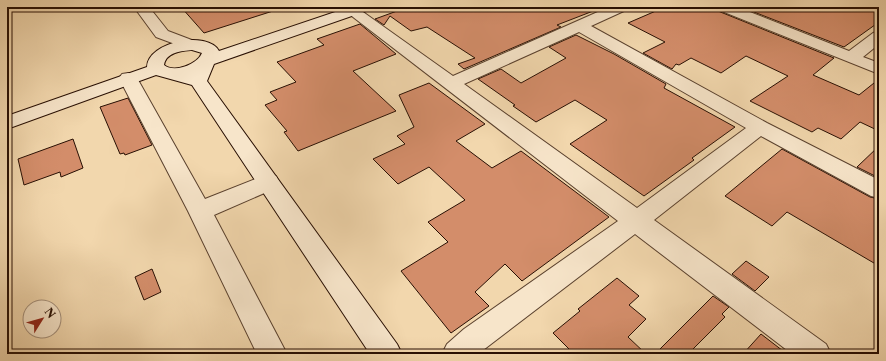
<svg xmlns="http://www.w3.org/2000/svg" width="886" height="361" viewBox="0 0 886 361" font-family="'Libre Caslon Text',serif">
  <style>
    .building { fill: #d38d6a; stroke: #280f03 }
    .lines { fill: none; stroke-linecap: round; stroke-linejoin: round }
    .street-casing { stroke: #5a412e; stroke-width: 2 }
    .secondary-casing { stroke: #280f03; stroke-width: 2 }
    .street { fill: #f7e5ca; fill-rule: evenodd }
    .secondary { fill: #f7e5ca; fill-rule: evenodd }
  </style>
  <rect width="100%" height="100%" fill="#f2d7ad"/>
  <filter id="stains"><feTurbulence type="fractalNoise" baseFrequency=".005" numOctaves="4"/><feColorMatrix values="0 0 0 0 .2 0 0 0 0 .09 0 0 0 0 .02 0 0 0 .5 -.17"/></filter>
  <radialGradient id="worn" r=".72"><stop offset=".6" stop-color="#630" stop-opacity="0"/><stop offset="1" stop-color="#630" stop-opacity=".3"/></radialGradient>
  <g class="building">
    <path d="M181,7H272L273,11L204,33Z"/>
    <path d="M408,7H600L601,8L557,25L561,27L464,69L458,64L475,58L427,27L411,31L390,16L384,25L375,19Z"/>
    <path d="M665,7H716L718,11L834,58L813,75L859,95L879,79V131L860,122L841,139L818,128L812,132L750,101L788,76L746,56L721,73L691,58L679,65L676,64L672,69L643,53L665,42L628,23Z"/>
    <path d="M741,7H879V22L844,47Z"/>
    <path d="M360,24L396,54L353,71L396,111L298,151L284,132L287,131L265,105L277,100L270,92L296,82L277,62L324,45L317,39Z"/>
    <path d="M576,35L614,54L666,84L664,88L735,127L692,158L694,160L644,196L570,144L607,120L575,100L536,122L513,106L515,105L478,79L501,69L521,83L566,58L549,47Z"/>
    <path d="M429,83L485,124L456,141L492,168L521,151L609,217L522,281L505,264L475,292L489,306L451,333L401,271L448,242L428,222L465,200L429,167L398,184L373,159L405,144L397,136L414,127L399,95Z"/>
    <path d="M128,98L152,145L125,155L124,153L120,154L100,107Z"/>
    <path d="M73,139L83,168L61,177L60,172L24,185L18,159Z"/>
    <path d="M879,146V178L857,167Z"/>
    <path d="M782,149L870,197L879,199V266L787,212L772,226L725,196Z"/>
    <path d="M746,261L769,277L755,291L732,274Z"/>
    <path d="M152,269L161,292L144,300L135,277Z"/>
    <path d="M617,278L639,296L629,305L646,319L628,337L646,354H574L553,333L580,311L578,309Z"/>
    <path d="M713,296L729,307L722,314L725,317L688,354H655Z"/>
    <path d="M761,334L787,354H743Z"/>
  </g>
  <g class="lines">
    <g class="street-casing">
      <g id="street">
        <path d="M134,7H149L168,31L197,42L199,45L197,48L191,50L156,37Z"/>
        <path d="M340,7H356L453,76L609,7H628L626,10L591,26L767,123L879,180V198L871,196L761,136L654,220L826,344L831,354H792L635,234L478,354H442L447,344L464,329L618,221ZM579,32L746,128L637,208L464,84Z"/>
        <path d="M717,7H737L849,51L873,33L879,31V44L863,57L879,63V74L719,10Z"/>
        <path d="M128,73L134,74L137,78L205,199L268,174L276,176L279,182L276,188L214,215L287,354H257L188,211L119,78L122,74Z"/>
      </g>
    </g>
    <g class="secondary-casing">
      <path id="secondary" d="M350,7H371L369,10L214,64L207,81L397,344L402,354H370L192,85L156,75L7,129V116L147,67C148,41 208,30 219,51ZM192,50L202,53C197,65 174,73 164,65C166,52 182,51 192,50Z"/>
    </g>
    <use href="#street" class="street"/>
    <use href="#secondary" class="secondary"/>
  </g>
  <rect width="886" height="361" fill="none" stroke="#f2d7ad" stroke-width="24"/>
  <rect x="8" y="8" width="870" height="345" fill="none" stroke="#280f03" stroke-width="2"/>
  <rect x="12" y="12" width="862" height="337" fill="none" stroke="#280f03"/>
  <g transform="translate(42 319) rotate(53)"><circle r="19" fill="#f7e5ca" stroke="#a48f7a"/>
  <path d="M0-3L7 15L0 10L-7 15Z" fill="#8f2418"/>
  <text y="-6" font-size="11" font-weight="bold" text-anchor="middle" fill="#280f03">N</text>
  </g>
  <rect width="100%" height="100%" filter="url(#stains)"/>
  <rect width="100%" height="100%" fill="url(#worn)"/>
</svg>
